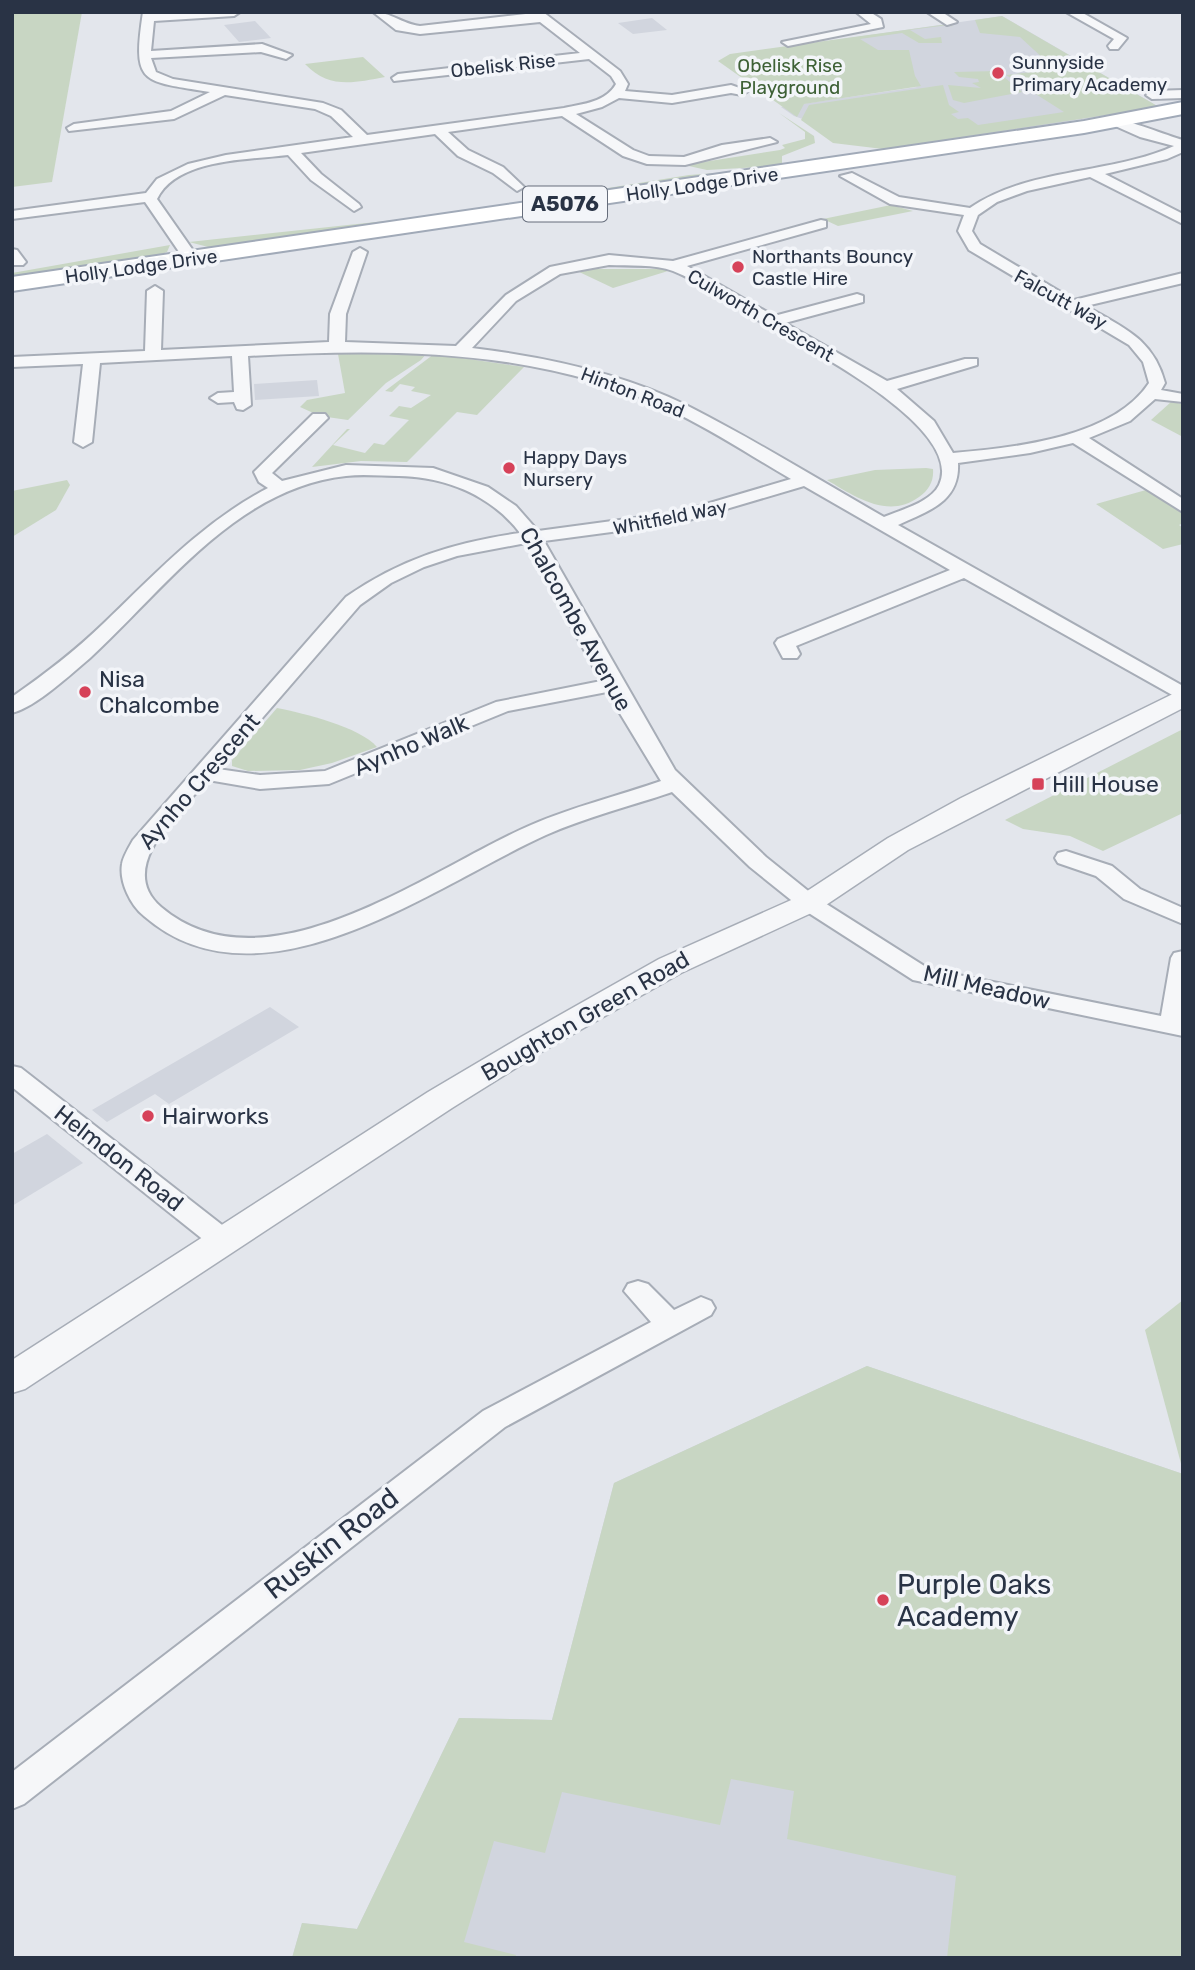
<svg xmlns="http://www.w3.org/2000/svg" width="1195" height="1970" viewBox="0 0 1195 1970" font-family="Rubik,sans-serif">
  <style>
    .built { fill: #d1d5de }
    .green { fill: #c8d6c3 }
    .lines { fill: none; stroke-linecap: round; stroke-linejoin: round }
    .minor-casing { stroke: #a7adb7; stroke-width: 4 }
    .tertiary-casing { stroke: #a7adb7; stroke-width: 3 }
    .primary-casing { stroke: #a1aab8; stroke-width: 4 }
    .minor { fill: #f6f7f9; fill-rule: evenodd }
    .tertiary { fill: #f6f7f9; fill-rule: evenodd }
    .primary { fill: #fff; fill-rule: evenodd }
    .poi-dot { fill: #d64259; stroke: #f3f5f9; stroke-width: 2.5 }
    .labels { text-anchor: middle; stroke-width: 7; stroke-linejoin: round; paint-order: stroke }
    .far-poi-label { font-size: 19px; fill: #293345; stroke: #f3f5f9; text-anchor: start }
    .far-street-label { font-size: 19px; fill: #293345; stroke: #f3f5f9 }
    .far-park-label { font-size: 19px; fill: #3e6136; stroke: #f3f5f9 }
    .shield { fill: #f3f5f9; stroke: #666d7b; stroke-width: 2 }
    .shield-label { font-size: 21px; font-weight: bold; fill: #293345 }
    .street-label { font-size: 23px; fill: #293345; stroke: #f3f5f9 }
    .poi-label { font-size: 23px; fill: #293345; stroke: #f3f5f9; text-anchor: start }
    .near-street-label { font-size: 28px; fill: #293345; stroke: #f3f5f9 }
    .near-poi-label { font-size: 28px; fill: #293345; stroke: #f3f5f9; text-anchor: start }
  </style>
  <rect width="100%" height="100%" fill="#e3e6ec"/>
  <g class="built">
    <path d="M1002,16L1159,107L939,141L868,142L794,116L781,107L917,87L842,39Z"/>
    <path d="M652,18L667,30L633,34L618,23Z"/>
    <path d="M255,21L271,38L239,42L224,25Z"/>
    <path d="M317,380L319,396L255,400L254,384Z"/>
    <path d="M270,1007L299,1027L169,1104L155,1094L107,1122L92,1110Z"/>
    <path d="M47,1134L83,1163L12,1206V1154Z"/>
    <path d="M867,1366L1183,1474V1958H292L302,1923L357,1929L459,1718L552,1720L614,1483Z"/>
  </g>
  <g class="green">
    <path d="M12,12H82L52,182L12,187Z"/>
    <path d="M1002,16L1069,55L1046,61L1020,37L980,33L975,20Z"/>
    <path d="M949,24L953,27L948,25L910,30L925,39L941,37L942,43H919L902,33L860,39L878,50H909L915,76L921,86L804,104L797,117L718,61L730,54Z"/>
    <path d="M363,57L385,77C353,83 329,89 305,64Z"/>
    <path d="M1076,59L1159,107L883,149L833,143L801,120L809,105L943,85L949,105L959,112L951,114L958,119L968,118L978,125L1064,112L1006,75L1041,71L1048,63Z"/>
    <path d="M997,71L1022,92L964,103L953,100L948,85L981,88L972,83L979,82L978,79L959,77L954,72Z"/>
    <path d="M779,113L814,136L815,143L782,156V163L776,166L707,170L684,165L780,150L785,148L782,145L805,139V132Z"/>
    <path d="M756,170L292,240L212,248L189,242L432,216L689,175Z"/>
    <path d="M891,205L913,211L838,226L823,219Z"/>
    <path d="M170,245L167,252L153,257L12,281V273Z"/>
    <path d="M577,269H664L668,271L613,288L575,270Z"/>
    <path d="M387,352L427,353L421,360L386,383L348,420L320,416L300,407L307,400L345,393L338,354Z"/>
    <path d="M434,354L524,367L477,415L457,412L407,462L361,461L312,467L347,429H350L333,445L365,453L374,443L384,445L409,420L389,416L399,406L411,408L431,395L411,391L415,387L400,384L392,392L385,391Z"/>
    <path d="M1171,402L1183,404V437L1151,420Z"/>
    <path d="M926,468L933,469C934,481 929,490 919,497C888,520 854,496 827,480L875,470Z"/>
    <path d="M67,480L70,485L56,510L12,537V491Z"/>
    <path d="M1146,490L1183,514V523L1179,525L1183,528V544L1163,549L1096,504Z"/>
    <path d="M277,708C303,713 360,727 377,747L332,763L300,770L248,771L232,766V760Z"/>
    <path d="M1183,729V813L1103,851L1070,836L1023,829L1005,820Z"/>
    <path d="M1183,1300V1471L1145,1330Z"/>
    <path d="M867,1366L1183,1474V1958H947L956,1876L787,1839L794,1791L731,1779L720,1825L562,1792L545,1853L494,1841L464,1942L516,1955L515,1958H292L302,1923L357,1929L459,1718L552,1720L614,1483Z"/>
  </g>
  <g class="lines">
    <g class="minor-casing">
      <g id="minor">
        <path d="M143,12H240L234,16L154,21L151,51L262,44L292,55L286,59L261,52L151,58L156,72L173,79L323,103L341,110L367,135L564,108C583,104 606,102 616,84L611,76L589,59L394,81L392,78L398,74L580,53L540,22L420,34L396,30L373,12C391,12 402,24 420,26L543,12L620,71L628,84L625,91L672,95L731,85L748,91L742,95L731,93L672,103L619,98L602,107L576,114L633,150L649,156L684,157L722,145L770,138L777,142L685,165L647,164L623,156L562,116L448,132L468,150L503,167L524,187L517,191L493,173L458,156L435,134L301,153L321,174L359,204L361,207L354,211L311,180L288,155C249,160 177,158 157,199L199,259L191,264L186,262L145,202L12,219V211L146,193L157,179L188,164L226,155L353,137L331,116L315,109L225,95L174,119L69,131L67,128L74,124L171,111L210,92C141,81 132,85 143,12Z"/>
        <path d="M856,12H870L881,19L883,27L788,46L782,42L871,24Z"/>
        <path d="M927,12H942L957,22L947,25Z"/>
        <path d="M1066,12H1081L1127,38L1118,49H1110L1108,46L1114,39Z"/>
        <path d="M1183,90V98L1152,99L1146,95L1152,91Z"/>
        <path d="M1113,119C1124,118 1168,136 1183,140V152L1167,159L1105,174L1183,214V224L1090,177L1027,191L997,202L978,215L972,231L980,244L1074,300L1183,273V283L1086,306C1123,328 1153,338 1165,383L1161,390L1183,394V402L1155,399L1130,421L1089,438L1183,499V512L1073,443L1030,453L958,463C960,502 928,511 898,525L1183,686V701L964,578L796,646L800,654L797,658H783L775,643L778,639L950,570L804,486L679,523L544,541L675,770L766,857L817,898L929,969L1161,1016L1171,958L1174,953L1183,951V1036L913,980L801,908L750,867L672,792C631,806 586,817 546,835C435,885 261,1018 144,916C131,906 119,882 122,864C123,857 129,847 133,840L346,597C400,559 455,542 520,533C491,495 446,477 399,476C382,476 363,474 346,476C236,488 165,589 90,658C71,674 36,707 12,713V697C45,674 75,651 104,623C156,573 203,522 268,488L259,482L254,472L313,414H325L328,418L272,473L282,481L346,465L433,468L488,487L516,506L538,531L679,512L791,479C753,457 715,432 676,413C544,348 392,348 248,356L251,405L243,410L237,409L234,402L218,403L210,398L218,393L234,392L232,356L100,363L92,442L83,447L74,442L83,364L12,367V357L145,351L147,291L155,286L163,291L161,350L329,342L330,314L353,252L360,248L367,252L346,314L345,342L456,346L506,295L550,267L609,255L673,261L821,220L826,221V227L687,266L774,316L857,294L863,296V302L785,323L887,381L965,359H977V365L897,389L934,421L953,453C1013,448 1113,438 1149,383L1143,362L1129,345L969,250L958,231L964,215L890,204L840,176L852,173L899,197L970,208C1030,167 1109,175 1174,146L1140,137L1113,125ZM609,265C628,266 655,264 673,271C701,282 729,304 756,319C796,342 967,426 939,485C930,503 900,510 884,517C819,480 755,440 688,406C622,373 545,357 472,348L516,301L560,274ZM526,543L601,681L496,702L325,771L260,775L218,769L360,605L391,583L424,567L457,556ZM607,692L661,781C618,796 572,807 531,825C429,869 266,996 161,907C114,867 182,810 208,780L260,789L329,784L508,711Z"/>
        <path d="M12,249L17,250L26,262L23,265H12Z"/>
        <path d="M1066,851L1112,866L1140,889L1183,908V924L1124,899L1096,876L1058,863L1055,858L1058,853Z"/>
        <path d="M12,1066L21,1068L235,1235L239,1242L235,1249L225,1252L215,1249L12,1087Z"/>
        <path d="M638,1281L648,1284L674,1310L701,1297L711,1301L715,1308L711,1315L505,1427L24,1804L12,1809V1772L483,1411L651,1322L624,1291L628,1284Z"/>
      </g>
    </g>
    <g class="tertiary-casing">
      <path id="tertiary" d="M1183,689V708L908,850L820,909L681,973L543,1051L452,1108L25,1389L12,1393V1360L428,1092L521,1037L659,959L798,897L888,838L961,798Z"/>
    </g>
    <g class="primary-casing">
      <path id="primary" d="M1183,102V114L1084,133L12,291V277L1084,121Z"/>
    </g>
    <use href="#minor" class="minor"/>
    <use href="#tertiary" class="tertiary"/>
    <use href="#primary" class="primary"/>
  </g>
  <g class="poi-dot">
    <circle cx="998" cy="73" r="7"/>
    <circle cx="738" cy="267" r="7"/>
    <circle cx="509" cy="468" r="7"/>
    <circle cx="85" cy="692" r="7"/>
    <rect x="1031" y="777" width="14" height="14" rx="3.5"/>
    <circle cx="148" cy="1116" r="7"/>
    <circle cx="883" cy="1600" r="7"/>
  </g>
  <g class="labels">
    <g class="far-poi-label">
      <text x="1012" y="69">Sunnyside<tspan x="1012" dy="22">Primary Academy</tspan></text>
      <text x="752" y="263">Northants Bouncy<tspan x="752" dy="22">Castle Hire</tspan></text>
      <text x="523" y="464">Happy Days<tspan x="523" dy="22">Nursery</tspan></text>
    </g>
    <g class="far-street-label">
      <text transform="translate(503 65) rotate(-6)" y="7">Obelisk Rise</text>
      <text transform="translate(702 184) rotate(-8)" y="7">Holly Lodge Drive</text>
      <text transform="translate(141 266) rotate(-8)" y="7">Holly Lodge Drive</text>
      <text transform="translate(1061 299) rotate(29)" y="7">Falcutt Way</text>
      <text transform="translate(761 315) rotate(30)" y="7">Culworth Crescent</text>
      <text transform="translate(633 392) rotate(21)" y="7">Hinton Road</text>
      <text transform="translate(670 517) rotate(-11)" y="7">Whitfield Way</text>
    </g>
    <g class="far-park-label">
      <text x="790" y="72">Obelisk Rise<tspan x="790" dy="22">Playground</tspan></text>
    </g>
    <rect class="shield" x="523" y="186.5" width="84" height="35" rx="5"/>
    <g class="shield-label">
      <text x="565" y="211">A5076</text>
    </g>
    <g class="street-label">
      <text transform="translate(576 619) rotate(61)" y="8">Chalcombe Avenue</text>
      <text transform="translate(411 745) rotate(-23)" y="8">Aynho Walk</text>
      <text transform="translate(199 781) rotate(-49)" y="8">Aynho Crescent</text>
      <text transform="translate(987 987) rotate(13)" y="8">Mill Meadow</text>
      <text transform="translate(585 1016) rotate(-30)" y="8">Boughton Green Road</text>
      <text transform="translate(119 1158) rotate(38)" y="8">Helmdon Road</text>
    </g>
    <g class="poi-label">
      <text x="99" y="687">Nisa<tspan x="99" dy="26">Chalcombe</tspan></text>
      <text x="1052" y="792">Hill House</text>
      <text x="162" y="1124">Hairworks</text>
    </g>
    <g class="near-street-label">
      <text transform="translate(331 1543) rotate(-38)" y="10">Ruskin Road</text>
    </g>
    <g class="near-poi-label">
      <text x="897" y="1594">Purple Oaks<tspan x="897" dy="32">Academy</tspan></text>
    </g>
  </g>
  <rect width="1195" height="1970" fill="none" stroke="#293345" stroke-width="28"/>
</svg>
